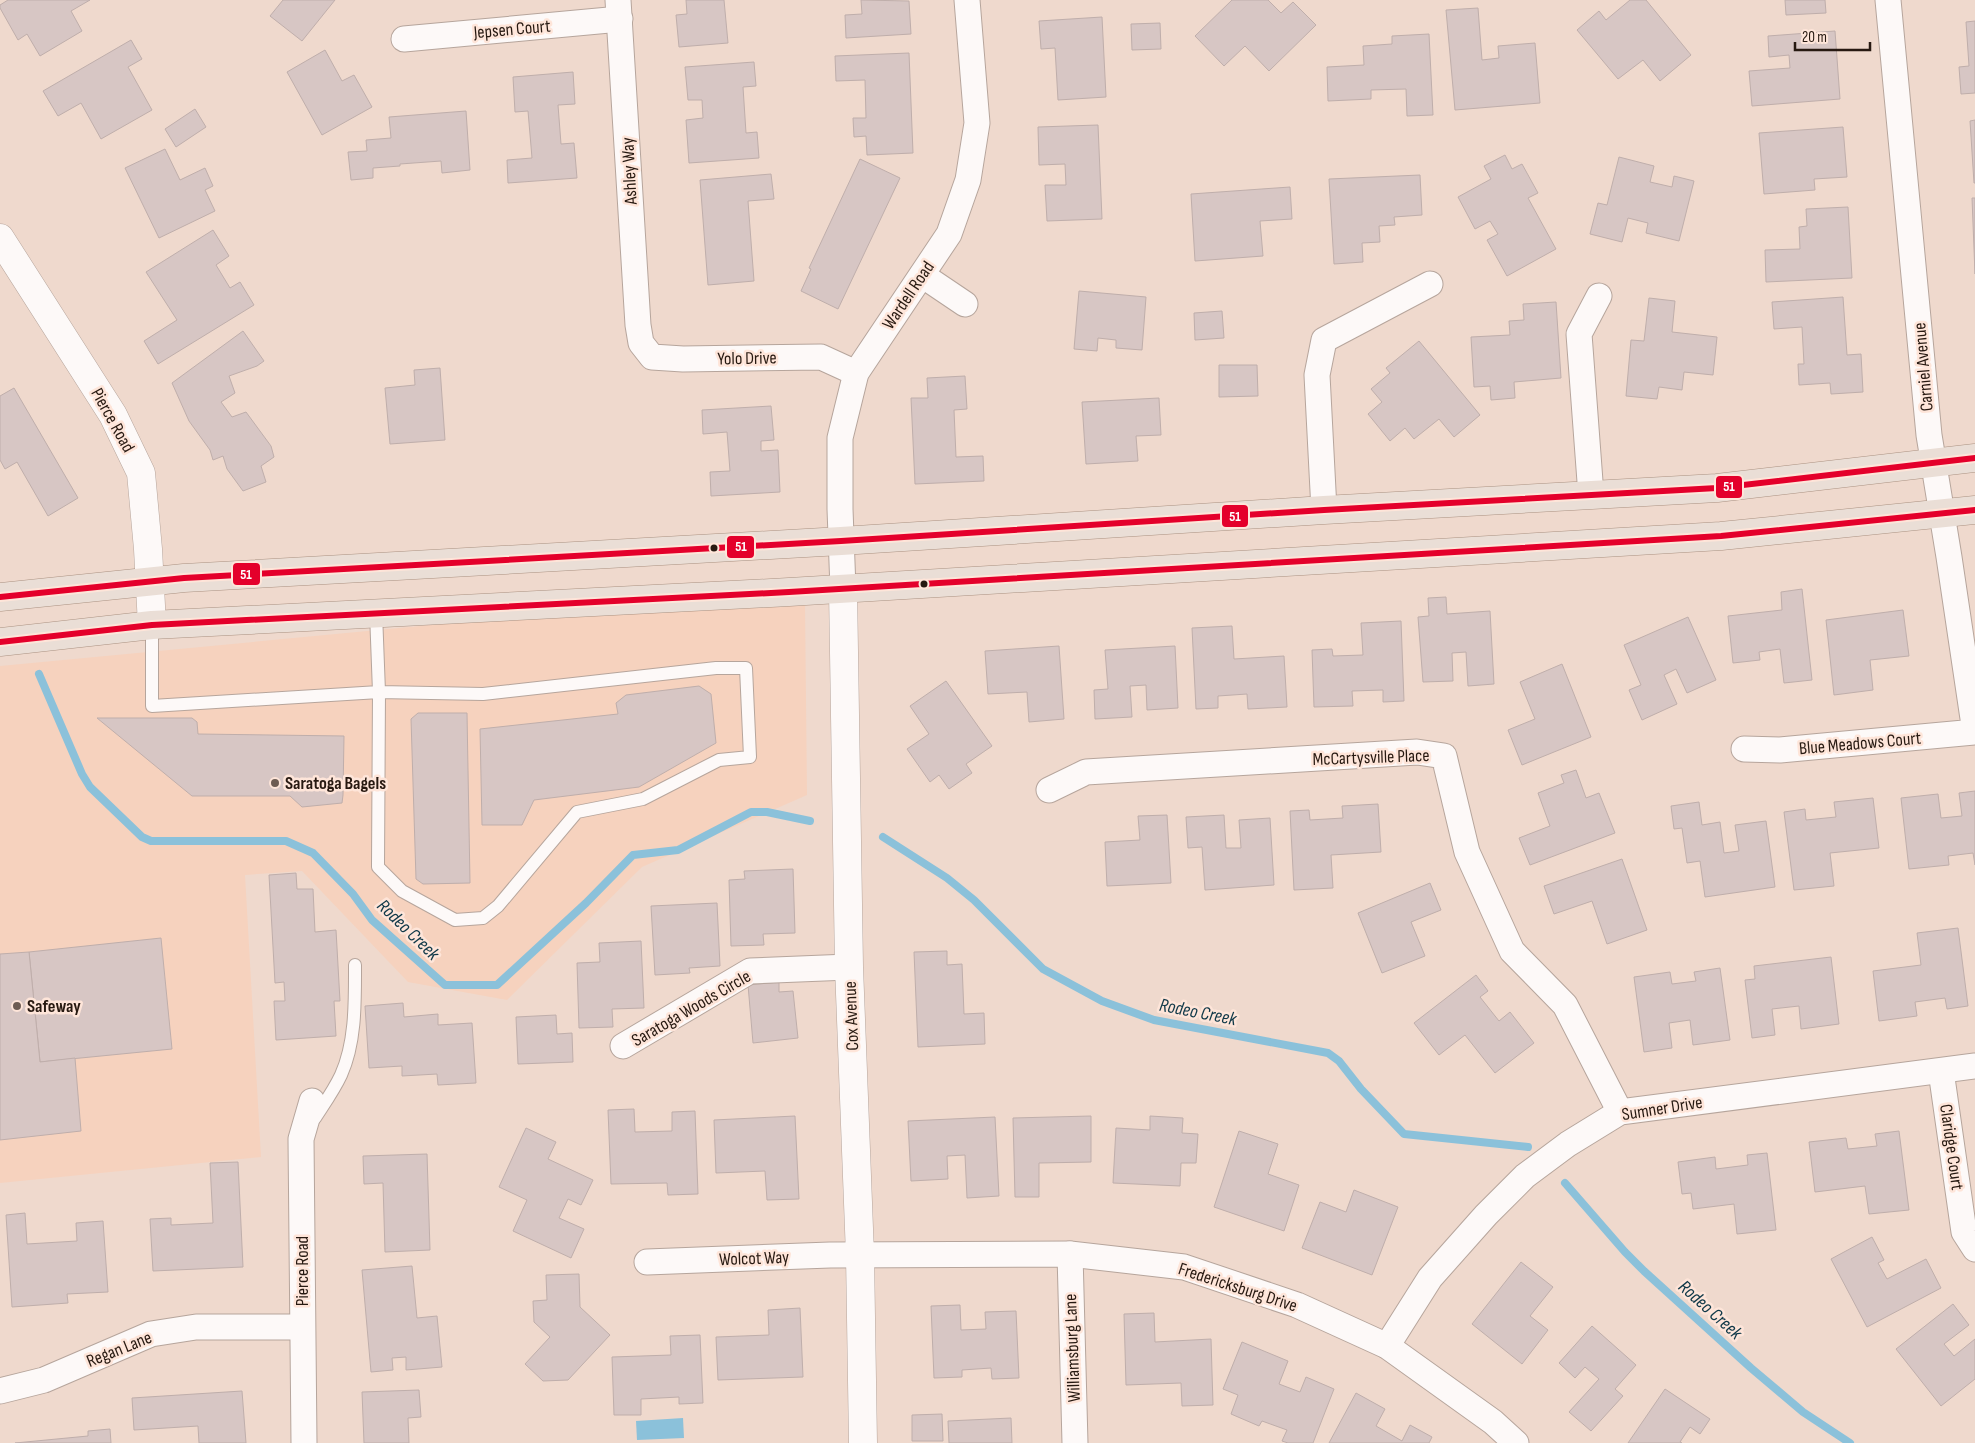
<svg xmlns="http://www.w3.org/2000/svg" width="1975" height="1443" viewBox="0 0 1975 1443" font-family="'Sofia Sans Condensed',sans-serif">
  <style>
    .built { fill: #f6d2be }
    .water { fill: #8bc1da }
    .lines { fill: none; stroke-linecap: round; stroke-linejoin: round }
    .stream { stroke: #8bc1da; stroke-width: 8 }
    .building { fill: #d7c6c4; stroke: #bfaeab }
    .service-casing { stroke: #b6a59c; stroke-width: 14 }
    .minor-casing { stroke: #b6a59c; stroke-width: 27 }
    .tertiary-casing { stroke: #b6a59c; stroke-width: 29 }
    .secondary-casing { stroke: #b6a59c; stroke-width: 29 }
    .primary-casing { stroke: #ab9282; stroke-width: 29 }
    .service { stroke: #fdf9f8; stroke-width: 12 }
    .minor { stroke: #fdf9f8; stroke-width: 25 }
    .tertiary { stroke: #fdf9f8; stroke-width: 28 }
    .secondary { stroke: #fdf9f8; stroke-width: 28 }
    .primary { stroke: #eaded6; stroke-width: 28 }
    .bus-1-casing { stroke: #fee5d9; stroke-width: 10 }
    .bus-1 { stroke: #e4002b; stroke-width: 6 }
    .bus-dot { fill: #271911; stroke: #fee5d9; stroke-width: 2 }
    .poi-dot { fill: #6d5c53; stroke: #fee5d9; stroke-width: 2 }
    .labels { text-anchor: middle; stroke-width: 5; stroke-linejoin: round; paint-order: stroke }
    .street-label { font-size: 18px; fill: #271911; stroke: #fee5d9 }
    .poi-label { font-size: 18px; font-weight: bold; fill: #271911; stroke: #fee5d9; text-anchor: start }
    .water-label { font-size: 19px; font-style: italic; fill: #0f3848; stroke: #fee5d9 }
    .line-badge { stroke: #fee5d9; stroke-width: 2 }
    .badge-label { font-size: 14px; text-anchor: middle; font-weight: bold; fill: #fff }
  </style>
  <rect width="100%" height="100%" fill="#efd9cd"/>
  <path class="built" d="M805,604L807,795L642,867L507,1000L408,982L302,871L245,875L261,1157L0,1183V666L568,612Z"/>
  <path class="water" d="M683,1418L684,1438L637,1440L636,1421Z"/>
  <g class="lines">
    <g class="stream">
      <path d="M39,674L82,774L90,787L142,837L151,841H286L313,853L353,894L372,920L445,985H497L586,903L633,855L678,850L751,812H767L810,821"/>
      <path d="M883,837L947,878L974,900L1043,969L1102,1001L1154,1020L1328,1053L1339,1061L1361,1089L1404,1134L1528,1147"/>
      <path d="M1565,1183L1625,1252L1644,1271L1751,1368L1803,1412L1850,1443"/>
    </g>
  </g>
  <g class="building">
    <path d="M8,0H90L71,11L82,31L40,56L27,34L18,40L0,8V5Z"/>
    <path d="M283,0H335L302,41L270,16Z"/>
    <path d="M686,0H724L728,43L679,47L676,15L687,14Z"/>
    <path d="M861,0L909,1L911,34L846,38L845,15L862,14Z"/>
    <path d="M1232,0H1268L1281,13L1293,2L1316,25L1269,71L1245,46L1224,66L1195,36Z"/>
    <path d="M1630,0H1646L1691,55L1660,81L1643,60L1618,79L1577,30L1599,11L1606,20Z"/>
    <path d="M1785,0H1825L1826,13L1786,15Z"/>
    <path d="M1478,8L1482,60L1499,58L1498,46L1535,43L1540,103L1455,110L1446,10Z"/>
    <path d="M1102,17L1106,97L1058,100L1055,48L1041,49L1039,21Z"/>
    <path d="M1975,21V93L1961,94L1959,67L1969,66L1966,22Z"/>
    <path d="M1160,23L1161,49L1132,50L1131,24Z"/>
    <path d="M1835,31L1840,99L1752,106L1749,71L1790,68L1789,55L1769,57L1768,36Z"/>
    <path d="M1429,34L1433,115L1407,116L1406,89L1371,90V99L1328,101L1327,67L1364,65L1363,46L1392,44V36Z"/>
    <path d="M131,40L142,59L128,67L152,110L101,139L81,103L58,116L43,91Z"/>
    <path d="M325,50L342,81L354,75L372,107L322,135L287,72Z"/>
    <path d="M909,53L913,153L867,155L866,136L854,137L853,118H866L865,80L836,81L835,56Z"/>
    <path d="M754,62L756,86L743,87L746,133L757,132L759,158L689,163L686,120L703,118L702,100H688L685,67Z"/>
    <path d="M573,72L575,104L558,105L561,144L574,143L577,178L508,183L507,160L532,158L528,111L515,112L513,77Z"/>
    <path d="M195,109L206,127L176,147L165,129Z"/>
    <path d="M466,111L470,170L442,173L441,161L400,164V166L373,168V178L351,180L348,152L367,151L366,140L391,138L389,117Z"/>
    <path d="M1975,120V183H1974L1970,121Z"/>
    <path d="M1098,125L1102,219L1047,221L1045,185H1066L1065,164L1039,165L1038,127Z"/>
    <path d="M1843,127L1847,177L1814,179L1815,190L1764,194L1759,133Z"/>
    <path d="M165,149L180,180L205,168L213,186L205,190L215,211L159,238L125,168Z"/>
    <path d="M1505,155L1512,169L1522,164L1538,193L1528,198L1556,249L1507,276L1487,240L1498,234L1490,221L1475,229L1458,197L1491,179L1484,166Z"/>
    <path d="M1619,157L1654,166L1650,182L1672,187L1674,176L1694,181L1679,241L1646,233L1648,223L1628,218L1622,242L1590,234L1598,203L1607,205Z"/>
    <path d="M860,159L900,178L838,309L801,291L811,269L809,268Z"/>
    <path d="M771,174L774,199L748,201L754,281L708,285L700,180Z"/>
    <path d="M1420,175L1422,215L1394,217L1395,225L1379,226L1380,242L1362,243L1363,262L1334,264L1329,179Z"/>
    <path d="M1290,187L1292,219L1260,221L1263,256L1195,261L1191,194Z"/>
    <path d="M1972,198H1975V274Z"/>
    <path d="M1848,207L1852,278L1766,282L1765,250L1800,249L1799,227L1807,226L1806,209Z"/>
    <path d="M213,230L229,256L216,265L230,288L240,282L254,305L158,364L144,341L177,320L146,272Z"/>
    <path d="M1079,291L1146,297L1142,350L1116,348V340L1098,338L1097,351L1074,349Z"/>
    <path d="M1843,297L1847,355L1861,354L1863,392L1831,394L1830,383L1799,385L1798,364H1804L1802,327L1774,329L1772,302Z"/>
    <path d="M1649,298L1675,301L1672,332L1717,337L1713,375L1684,372L1682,390L1659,387L1657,399L1626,396L1631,340L1644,341Z"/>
    <path d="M1556,302L1561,378L1514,382L1515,398L1491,400L1490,386L1474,387L1471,337L1510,335L1509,321L1524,320L1523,304Z"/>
    <path d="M1222,311L1224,338L1195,340L1194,313Z"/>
    <path d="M243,331L264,361L257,366L229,376L235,393L221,402L232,417L246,412L271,446L274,457L261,466L266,482L243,491L227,469L223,456L213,460L210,450L189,421L172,383Z"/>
    <path d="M1419,341L1480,415L1454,437L1439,419L1414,439L1405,428L1390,441L1368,414L1382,402L1371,389L1390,373L1386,368Z"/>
    <path d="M1219,365H1257L1258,396L1219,397Z"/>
    <path d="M440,368L445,440L390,444L385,388L415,385L414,370Z"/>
    <path d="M965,376L967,409L954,410L956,457L983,456L984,481L915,484L911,398H928L927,378Z"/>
    <path d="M14,388L78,498L48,516L17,462L5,469L0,460V396Z"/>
    <path d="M1159,398L1161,435L1136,436L1138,461L1086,464L1082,402Z"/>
    <path d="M771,406L774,440L761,441V451L778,450L780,492L711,496L710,472L730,471L727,432L703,434L702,410Z"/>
    <path d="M1802,589L1812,680L1784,683L1780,649L1759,652L1760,660L1733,663L1728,616L1782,610L1781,592Z"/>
    <path d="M1446,597L1447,614L1490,611L1494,684L1468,686L1466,652L1452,653L1453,681L1423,682L1418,617L1429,616L1428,598Z"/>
    <path d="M1903,610L1909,656L1870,660L1873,690L1834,695L1826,620Z"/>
    <path d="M1688,617L1716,680L1687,693L1676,669L1664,675L1677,704L1642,720L1629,690L1641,685L1624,645Z"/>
    <path d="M1401,621L1404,701L1383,702V690L1352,691L1353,706L1314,707L1312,650L1332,649L1333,656L1363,655L1361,623Z"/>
    <path d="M1232,626L1234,659L1284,656L1287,707L1248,709L1247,694L1218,696V708L1196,709L1192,628Z"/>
    <path d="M1059,646L1064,719L1029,722L1027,692L988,694L985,651Z"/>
    <path d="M1175,646L1178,708L1147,710L1146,685L1130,686L1132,717L1095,719L1094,690L1108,689L1105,650Z"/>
    <path d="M1562,664L1591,737L1522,765L1508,730L1535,719L1520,682Z"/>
    <path d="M946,681L992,746L966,764L972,773L949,789L939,775L930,782L907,749L929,734L910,706Z"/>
    <path d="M699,686L711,694L716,743L639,787L534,800L522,825H482L480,729L618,714L616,703L626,695Z"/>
    <path d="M418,713H467L470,883L423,884L416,879L411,719Z"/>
    <path d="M97,718H192L197,722L198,734L344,736L343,795L342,803L302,807L290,796H192Z"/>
    <path d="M1576,770L1586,798L1599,793L1615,833L1530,865L1519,838L1550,826L1538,793L1564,783L1561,775Z"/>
    <path d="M1975,791V865L1973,853L1948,856L1949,865L1909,869L1901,798L1938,794L1941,818L1962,816L1959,793Z"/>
    <path d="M1873,798L1879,848L1830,853L1834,886L1794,890L1784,812L1805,809L1806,820L1836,817L1834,802Z"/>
    <path d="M1699,802L1702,825L1720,822L1724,853L1739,851L1735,825L1766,821L1775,887L1705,897L1700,861L1687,863L1682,828L1674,829L1671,806Z"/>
    <path d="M1378,804L1381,852L1331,855L1333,888L1294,890L1290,811L1309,810L1310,820L1343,818L1342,806Z"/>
    <path d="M1167,815L1171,883L1107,886L1105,842L1140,840L1138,816Z"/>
    <path d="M1224,815L1226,848H1241L1239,820L1270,818L1274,885L1205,890L1202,847L1188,848L1186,817Z"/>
    <path d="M1622,859L1647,930L1607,944L1592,901L1554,914L1544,886Z"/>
    <path d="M793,869L795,933L763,934L764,945L731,946L729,880L745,879L744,871Z"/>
    <path d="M296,873L297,889H313L315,932L336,930L340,1001H334L336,1036L276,1040L274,1001H285L284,982L275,983L269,875Z"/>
    <path d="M1430,883L1441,910L1411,922L1425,956L1382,973L1358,913Z"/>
    <path d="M717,903L720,966L689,968L690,973L655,975L651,906Z"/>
    <path d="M1958,928L1968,1006L1947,1009L1945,998L1915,1002L1917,1016L1879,1021L1873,971L1921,965L1917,933Z"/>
    <path d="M161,938L172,1049L40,1062L29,952Z"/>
    <path d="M641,941L644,1008L612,1009L613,1027L579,1028L577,963L600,962L599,943Z"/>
    <path d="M947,951V965L962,964L964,1014L984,1013L985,1044L918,1047L914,952Z"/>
    <path d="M29,952L40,1062L75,1058L81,1131L0,1140V954Z"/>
    <path d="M1831,957L1839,1024L1801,1029L1799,1006L1772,1009L1775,1035L1752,1038L1745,980L1755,979L1754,966Z"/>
    <path d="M1720,968L1730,1040L1693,1045L1690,1020L1669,1023L1672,1048L1644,1052L1634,977L1670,972L1672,984L1696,981L1694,972Z"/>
    <path d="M1476,975L1488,991L1480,997L1499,1021L1510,1012L1534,1043L1495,1073L1465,1035L1439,1055L1414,1023Z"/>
    <path d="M779,982V992L793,991L798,1038L753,1043L748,985Z"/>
    <path d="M403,1003L404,1017L438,1014V1025L472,1023L476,1083L438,1085L437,1074L402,1076V1066L369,1068L365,1006Z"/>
    <path d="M556,1015L557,1034L572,1033L573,1062L518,1064L516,1017Z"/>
    <path d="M634,1109L635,1132L672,1131V1112L695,1111L698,1194L668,1195L667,1183L611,1184L608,1110Z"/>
    <path d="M795,1116L799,1199L767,1200L765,1171L716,1173L714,1120Z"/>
    <path d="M1091,1116V1162L1039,1163V1197H1015L1013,1118Z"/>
    <path d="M1150,1116L1183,1118L1182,1133L1198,1134L1196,1163H1181L1180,1186L1113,1183L1116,1128L1150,1130Z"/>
    <path d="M995,1117L999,1196L967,1198L965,1155L947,1156L948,1179L911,1181L908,1121Z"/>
    <path d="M526,1128L556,1142L548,1159L593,1180L581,1205L568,1199L559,1218L584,1229L571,1258L513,1231L527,1200L499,1187Z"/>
    <path d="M1239,1131L1278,1144L1268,1174L1299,1185L1284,1231L1214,1207Z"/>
    <path d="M1899,1131L1909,1210L1869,1214L1865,1186L1815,1192L1809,1142L1846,1138L1848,1149L1877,1146L1875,1134Z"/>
    <path d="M1767,1153L1776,1230L1737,1234L1734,1204L1693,1209L1691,1193L1682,1194L1678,1162L1715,1157L1716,1169L1748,1165L1747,1155Z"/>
    <path d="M427,1154L430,1250L385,1252L383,1183L364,1184L363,1156Z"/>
    <path d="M238,1162L243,1267L153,1271L150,1219L171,1218V1225L213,1223L210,1163Z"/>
    <path d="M1354,1190L1398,1207L1372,1275L1302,1248L1320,1202L1346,1212Z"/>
    <path d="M25,1213L27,1244L77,1241L76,1223L103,1221L108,1292L67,1294L68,1303L12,1307L6,1215Z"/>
    <path d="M1872,1237L1884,1260L1878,1263L1887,1279L1926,1259L1941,1288L1867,1327L1831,1259Z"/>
    <path d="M1521,1262L1553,1287L1530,1316L1548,1330L1522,1364L1472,1324Z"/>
    <path d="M412,1266L417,1318L437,1316L442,1367L406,1370V1357L392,1358L393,1370L371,1372L362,1270Z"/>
    <path d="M579,1274L580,1307L610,1335L568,1380L543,1381L525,1364L550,1337L534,1322L533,1301L547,1300L546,1275Z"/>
    <path d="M1953,1304L1969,1325L1944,1344L1954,1356L1975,1339V1379L1941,1406L1896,1349Z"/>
    <path d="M960,1305L961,1330L986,1329L985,1312L1016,1311L1019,1378L992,1379L991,1368L962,1370V1377L934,1378L931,1306Z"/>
    <path d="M800,1308L803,1377L718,1380L716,1337L769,1335L768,1310Z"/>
    <path d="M1154,1313L1155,1342L1211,1339L1213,1405L1182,1406L1181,1383L1126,1385L1124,1314Z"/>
    <path d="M1592,1326L1636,1365L1615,1389L1623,1396L1591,1431L1569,1412L1599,1379L1585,1367L1575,1378L1559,1363Z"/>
    <path d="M700,1335L703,1403L679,1404V1397L641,1399V1415H614L612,1357L671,1355L670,1336Z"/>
    <path d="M1242,1342L1288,1361L1279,1384L1300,1392L1306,1377L1334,1389L1313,1443H1288L1282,1441L1287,1430L1262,1421L1259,1426L1231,1414L1238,1395L1223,1389Z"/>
    <path d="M1665,1389L1710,1419L1700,1434L1690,1427L1680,1442L1682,1443H1628Z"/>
    <path d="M419,1390L421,1417L408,1418L409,1443H364L362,1392Z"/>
    <path d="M242,1391L246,1443H199L198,1426L134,1430L132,1398Z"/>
    <path d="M1356,1393L1385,1409L1376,1426L1402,1441L1410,1425L1432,1437L1429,1443H1329Z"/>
    <path d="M942,1414L943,1441H912V1415Z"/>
    <path d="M1011,1418L1012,1443H949L948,1421Z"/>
    <path d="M110,1429L111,1443H15L88,1436V1431Z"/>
  </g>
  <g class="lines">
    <g class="service-casing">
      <g id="service">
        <path d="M152,625V706L379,692L483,694L716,668H746L750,757L719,760L643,799L577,812L498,906L483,918L455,920L402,891L378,867L379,692L376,613"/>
        <path d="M315,1118C324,1104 334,1090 341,1075C356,1042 355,1001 355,965"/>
      </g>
    </g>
    <g class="minor-casing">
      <g id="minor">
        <path d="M618,0L638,325L641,343L652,357L683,359L821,357L856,373"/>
        <path d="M404,39L620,19"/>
        <path d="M922,275L965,304"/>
        <path d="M1591,495L1579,334L1599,296"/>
        <path d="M1324,510L1317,375L1324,340L1430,284"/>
        <path d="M843,589L840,509V438L856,373L949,234L968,180L977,123L967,0"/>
        <path d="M1744,749L1780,750L1975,732L1949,557L1929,435L1888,0"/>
        <path d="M1049,790L1086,772L1417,752L1444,756L1467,852L1512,951L1565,1005L1620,1112"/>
        <path d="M623,1046L750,971L849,967"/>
        <path d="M1941,1071L1964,1232L1975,1249"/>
        <path d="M1070,1254L1075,1443"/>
        <path d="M647,1262L830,1255L1070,1254L1184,1267L1297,1305L1387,1346L1493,1422L1516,1443"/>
        <path d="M1387,1346L1430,1278L1486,1215L1525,1176L1568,1144L1620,1112L1975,1066"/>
        <path d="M0,1391L44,1380L151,1334L196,1327H302"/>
        <path d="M304,1443L301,1139L312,1101"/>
      </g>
    </g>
    <g class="tertiary-casing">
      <path id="tertiary" d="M0,238L113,415L141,473L148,549L152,625"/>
    </g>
    <g class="secondary-casing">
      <path id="secondary" d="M843,589L849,967L860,1255L863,1443"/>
    </g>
    <g class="primary-casing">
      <g id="primary">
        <path d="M0,597L184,578L841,541L1324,510L1717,488L1975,458"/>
        <path d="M0,642L152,625L789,592L1721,536L1975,510"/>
      </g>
    </g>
    <use href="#service" class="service"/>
    <use href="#minor" class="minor"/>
    <use href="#tertiary" class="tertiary"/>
    <use href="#secondary" class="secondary"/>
    <use href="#primary" class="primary"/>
    <g class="bus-1-casing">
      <g id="bus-1">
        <path d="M0,597L184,578L841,541L1324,510L1717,488L1975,458"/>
        <path d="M0,642L152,625L789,592L1721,536L1975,510"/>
      </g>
    </g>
    <use href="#bus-1" class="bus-1"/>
  </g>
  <g class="bus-dot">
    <circle cx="714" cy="548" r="4.5"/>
    <circle cx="924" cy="584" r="4.5"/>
  </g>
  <g class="poi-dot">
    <circle cx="275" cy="783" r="5"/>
    <circle cx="17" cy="1006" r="5"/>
  </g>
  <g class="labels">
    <g class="street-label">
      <text transform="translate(512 29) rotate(-5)" y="6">Jepsen Court</text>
      <text transform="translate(629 171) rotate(-93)" y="6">Ashley Way</text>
      <text transform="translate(908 295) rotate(-56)" y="6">Wardell Road</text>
      <text transform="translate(747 358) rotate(-1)" y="6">Yolo Drive</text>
      <text transform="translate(1923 367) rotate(-95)" y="6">Carniel Avenue</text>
      <text transform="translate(113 420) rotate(61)" y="6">Pierce Road</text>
      <text transform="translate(1860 743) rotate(-5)" y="6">Blue Meadows Court</text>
      <text transform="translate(1371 757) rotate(-2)" y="6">McCartysville Place</text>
      <text transform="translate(691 1008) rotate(-30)" y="6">Saratoga Woods Circle</text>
      <text transform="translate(851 1016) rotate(-92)" y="6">Cox Avenue</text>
      <text transform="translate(1662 1108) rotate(-9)" y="6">Sumner Drive</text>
      <text transform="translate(1952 1147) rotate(82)" y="6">Claridge Court</text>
      <text transform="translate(754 1258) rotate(-2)" y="6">Wolcot Way</text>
      <text transform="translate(302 1271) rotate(-90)" y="6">Pierce Road</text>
      <text transform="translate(1238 1287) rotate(18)" y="6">Fredericksburg Drive</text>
      <text transform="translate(1072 1348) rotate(-92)" y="6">Williamsburg Lane</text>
      <text transform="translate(119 1349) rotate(-22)" y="6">Regan Lane</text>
    </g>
    <g class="poi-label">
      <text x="285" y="789">Saratoga Bagels</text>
      <text x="27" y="1012">Safeway</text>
    </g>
    <g class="water-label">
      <text transform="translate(409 929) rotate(44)" y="7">Rodeo Creek</text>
      <text transform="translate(1198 1011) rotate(11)" y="7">Rodeo Creek</text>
      <text transform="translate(1711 1309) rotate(42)" y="7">Rodeo Creek</text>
    </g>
  </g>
  <g class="line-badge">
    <rect x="1715" y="475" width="28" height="24" rx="5" fill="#e4002b"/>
    <rect x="1221" y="504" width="28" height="24" rx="5" fill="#e4002b"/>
    <rect x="726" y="535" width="29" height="24" rx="5" fill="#e4002b"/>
    <rect x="232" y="562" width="29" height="24" rx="5" fill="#e4002b"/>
  </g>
  <g class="badge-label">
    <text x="1729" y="491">51</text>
    <text x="1235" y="521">51</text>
    <text x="741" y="551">51</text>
    <text x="246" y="579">51</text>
  </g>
  <path d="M1795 42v8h75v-8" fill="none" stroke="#271911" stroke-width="2.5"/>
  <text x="1802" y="42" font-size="15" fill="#271911" stroke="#fee5d9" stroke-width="4" paint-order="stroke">20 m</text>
</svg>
